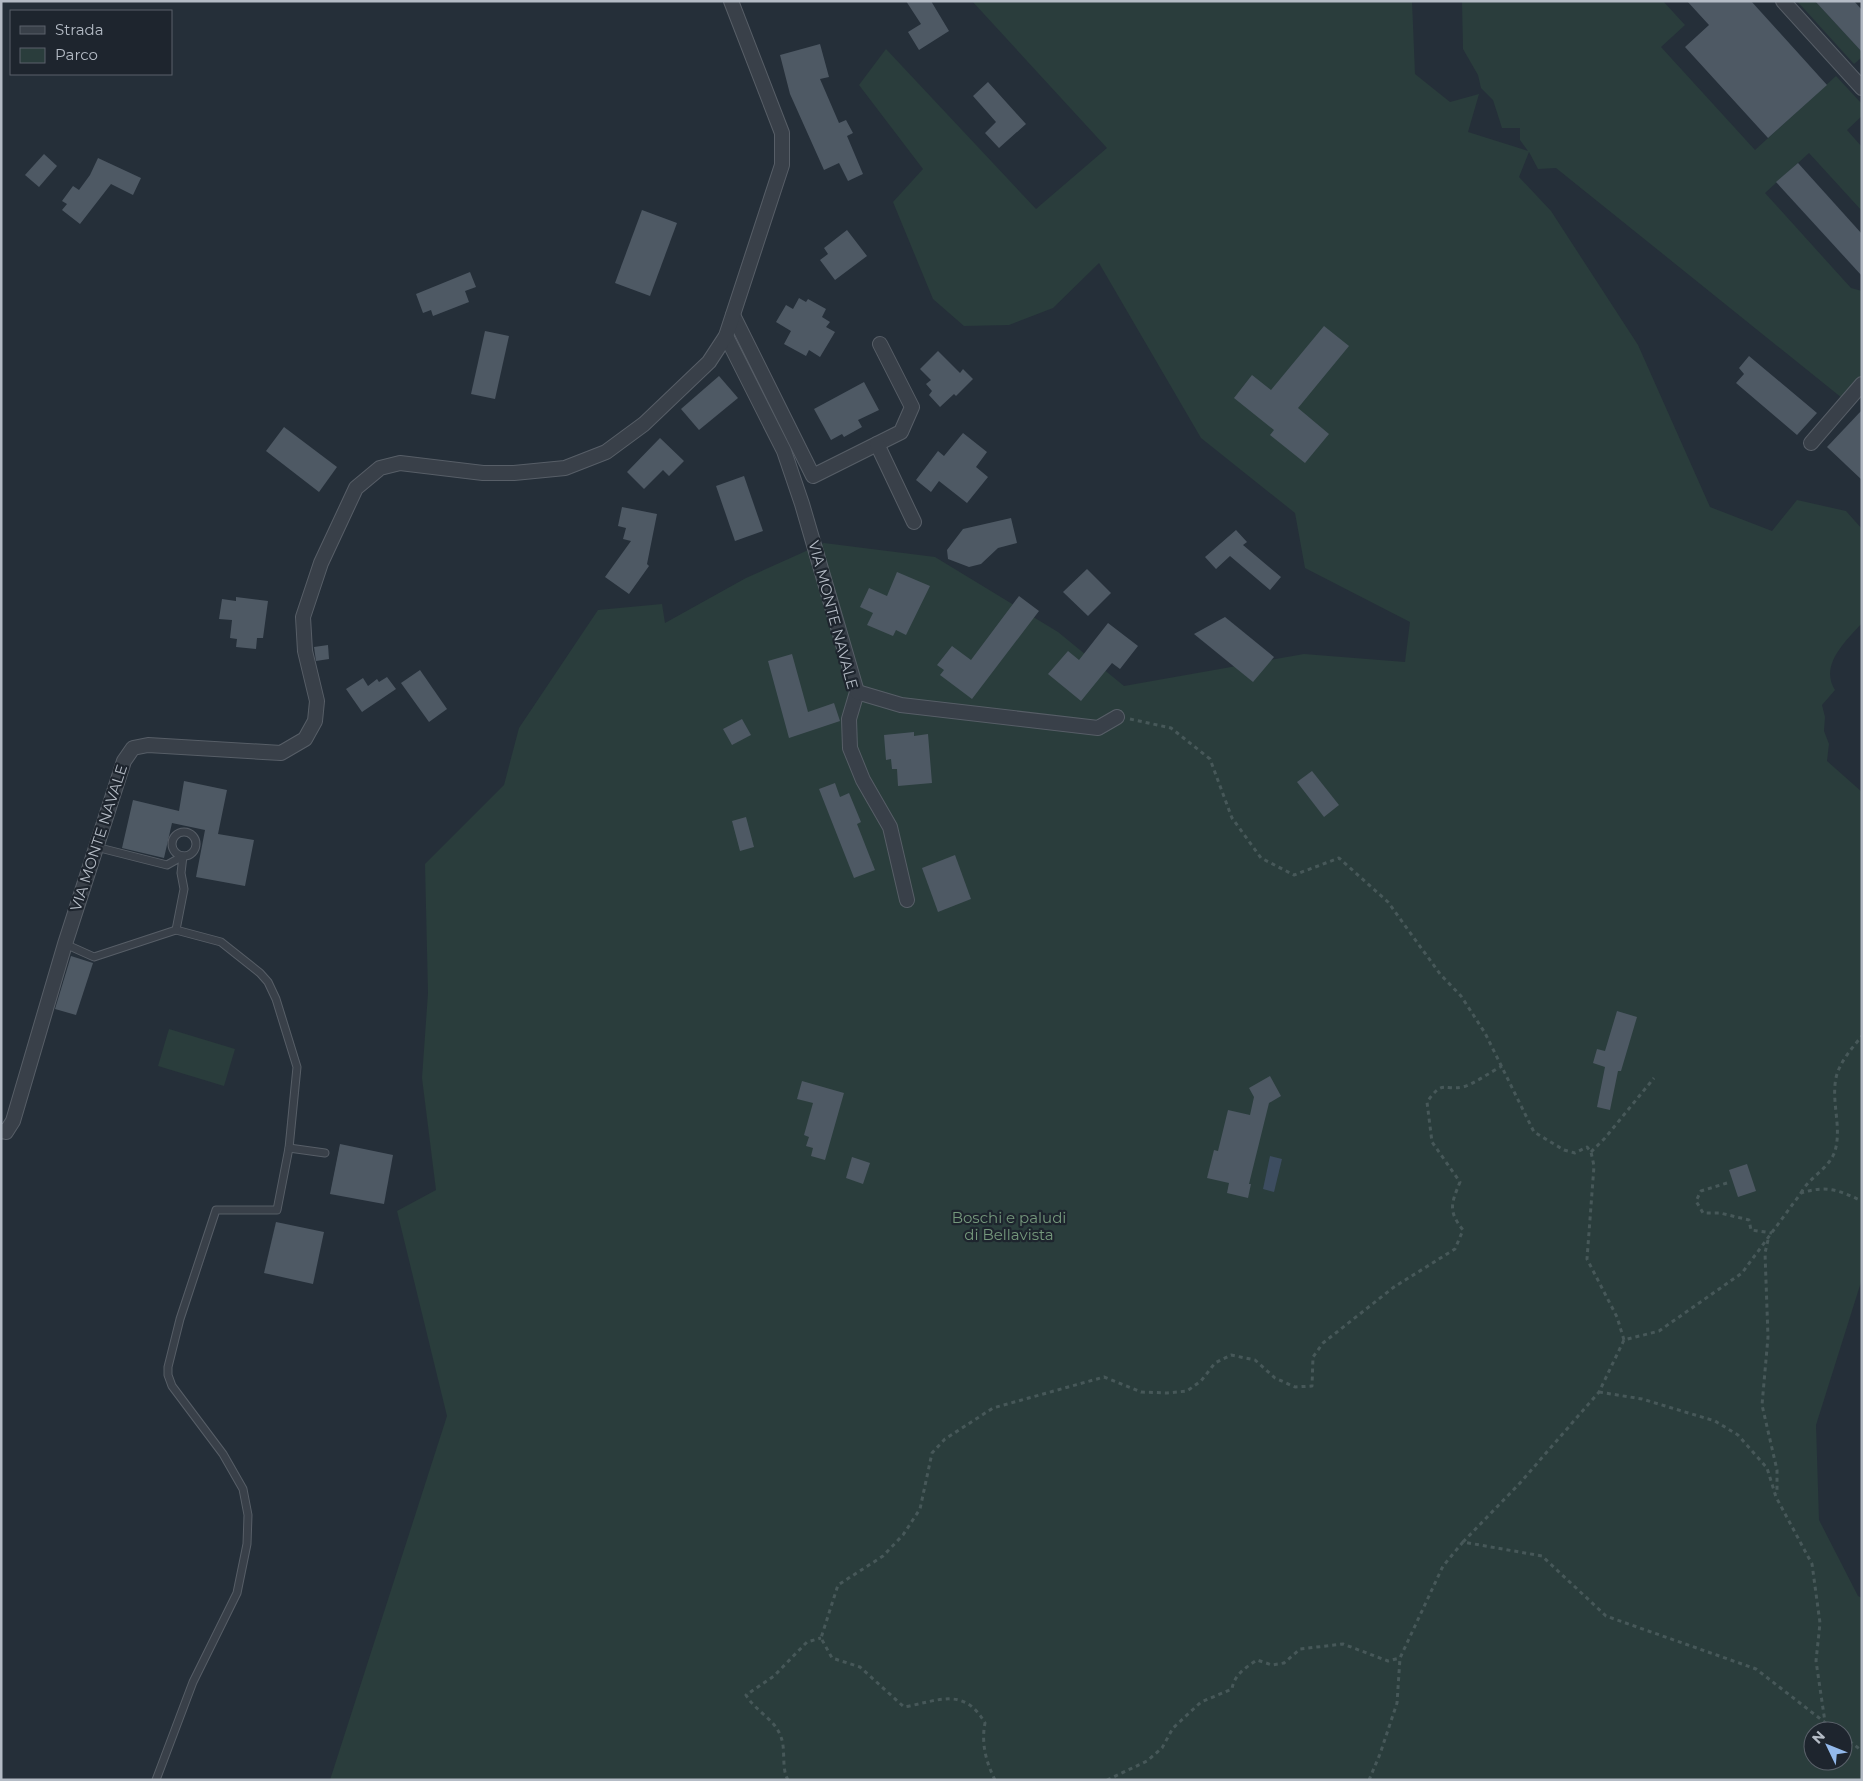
<svg xmlns="http://www.w3.org/2000/svg" width="1863" height="1781" viewBox="0 0 1863 1781" font-family="Montserrat,sans-serif">
  <style>
    .green { fill: #2a3d3c; fill-rule: evenodd }
    .water { fill: #3d4d60 }
    .building { fill: #4e5964 }
    .lines { fill: none; stroke-linecap: round; stroke-linejoin: round }
    .lane-casing { stroke: #575e67; stroke-width: 9 }
    .street-casing { stroke: #575e67; stroke-width: 16 }
    .path { stroke: #475859; stroke-width: 3; stroke-dasharray: 4 4; stroke-linecap: butt }
    .lane { stroke: #394049; stroke-width: 7 }
    .street { stroke: #394049; stroke-width: 14 }
    .labels { text-anchor: middle; stroke-width: 4.5; stroke-linejoin: round; paint-order: stroke }
    .street-label { font-size: 15px; fill: #b4bbc5; stroke: #1e252e }
    .park-label { font-size: 15px; fill: #75987c; stroke: #1e252e }
  </style>
  <rect width="100%" height="100%" fill="#252f39"/>
  <g class="green">
    <path d="M972,1H1412L1415,74L1450,102L1479,94L1468,132L1528,151L1520,140V128H1502L1493,100L1481,88L1478,75L1463,49L1462,1H1663L1685,25L1661,47L1755,150L1836,76L1862,104V116L1847,130L1862,147V211L1809,153L1765,193L1851,288L1862,291V377L1842,398L1556,168L1538,169L1529,152L1519,177L1551,211L1638,345L1710,507L1772,531L1797,500L1846,511L1862,529V623C1846,641 1819,665 1835,690L1822,705L1825,717L1824,731L1829,744L1827,761L1862,792V1279L1816,1425L1819,1520L1858,1596L1862,1598V1780H330L447,1416L397,1211L436,1190L422,1078L428,993L425,864L504,785L519,728L598,610L662,604L665,623L746,578L824,543L935,557L1058,632L1124,686L1304,654L1405,662L1410,622L1305,568L1295,513L1201,438L1099,263L1053,308L1009,325L964,326L933,299L893,202L923,169L859,85L886,49L1036,209L1107,148ZM1813,1731H1843V1761H1813Z"/>
    <path d="M1797,1H1815L1862,52V57L1854,64Z"/>
    <path d="M169,1029L235,1049L224,1086L158,1066Z"/>
  </g>
  <path class="water" d="M1270,1156L1282,1159L1274,1192L1263,1189Z"/>
  <g class="building">
    <path d="M906,1H931L949,31L919,50L908,32L921,24Z"/>
    <path d="M1687,1H1751L1827,85L1768,138L1685,47L1709,25Z"/>
    <path d="M1815,1H1854L1862,10V52Z"/>
    <path d="M820,44L829,77L820,79L839,123L846,120L853,133L847,136L863,174L848,181L839,163L824,170L790,94L780,55Z"/>
    <path d="M988,82L1026,124L999,148L985,133L996,122L973,96Z"/>
    <path d="M44,154L57,166L39,187L25,175Z"/>
    <path d="M98,158L141,178L133,195L111,184L80,224L62,210L67,204L62,201L73,186L79,190L90,175Z"/>
    <path d="M1798,163L1862,234V276L1776,182Z"/>
    <path d="M642,210L677,223L650,296L615,283Z"/>
    <path d="M847,230L867,256L835,280L820,260L828,254L824,248Z"/>
    <path d="M470,272L476,287L465,291L469,302L433,316L431,310L423,313L416,294Z"/>
    <path d="M799,298L806,302L808,299L826,309L822,317L830,322L826,327L835,332L820,357L809,350L806,356L784,344L791,331L776,322L786,305L793,309Z"/>
    <path d="M1324,326L1349,346L1298,408L1329,434L1305,463L1270,435L1274,430L1234,398L1252,375L1271,390Z"/>
    <path d="M485,331L509,336L495,399L471,394Z"/>
    <path d="M938,351L960,373L963,369L973,379L956,396L954,394L940,407L929,395L932,391L926,384L931,380L920,369Z"/>
    <path d="M1749,356L1817,413L1797,435L1736,383L1744,374L1739,368Z"/>
    <path d="M719,376L738,398L699,430L681,409Z"/>
    <path d="M864,382L879,410L858,420L862,427L844,437L842,434L831,440L814,409Z"/>
    <path d="M1862,410V480L1827,447Z"/>
    <path d="M284,427L337,467L319,492L266,451Z"/>
    <path d="M963,433L987,452L976,467L988,477L967,503L939,481L931,492L916,480L938,451L944,456Z"/>
    <path d="M660,438L684,461L669,476L663,470L644,489L627,472Z"/>
    <path d="M744,476L763,531L735,541L716,486Z"/>
    <path d="M622,507L657,514L647,564L649,566L629,594L605,577L631,541L623,539L626,528L618,526Z"/>
    <path d="M1011,518L1017,543L998,548L981,564L969,567L948,559L947,550L963,529Z"/>
    <path d="M1236,530L1247,542L1243,545L1281,577L1270,590L1230,556L1216,569L1205,557Z"/>
    <path d="M1087,569L1111,593L1088,616L1063,592Z"/>
    <path d="M897,572L930,586L906,635L896,630L893,636L867,625L873,613L860,607L869,588L887,596Z"/>
    <path d="M1019,596L1039,611L972,699L940,675L944,670L937,665L952,646L971,660Z"/>
    <path d="M236,597L268,601L263,638H257L256,649L236,647L237,639L230,638L232,620L219,619L222,599L236,601Z"/>
    <path d="M1225,617L1274,657L1253,682L1194,634Z"/>
    <path d="M1108,623L1138,646L1120,669L1112,663L1081,701L1048,674L1068,651L1079,660Z"/>
    <path d="M328,645L329,659L316,661L314,647Z"/>
    <path d="M792,654L808,712L834,703L840,721L789,738L768,661Z"/>
    <path d="M420,670L447,709L429,722L401,683Z"/>
    <path d="M387,677L396,689L362,712L346,689L363,678L368,686L377,679L379,682Z"/>
    <path d="M742,719L751,735L732,745L723,729Z"/>
    <path d="M914,732V736L928,734L932,783L898,786L897,769H892L891,759L886,760L884,735Z"/>
    <path d="M1312,771L1339,805L1324,817L1297,782Z"/>
    <path d="M184,781L227,790L218,834L254,840L245,886L196,877L205,830L172,823L164,858L122,848L133,800L179,811Z"/>
    <path d="M835,783L840,797L849,793L861,822L857,824L875,870L854,878L819,789Z"/>
    <path d="M746,817L754,847L740,851L732,821Z"/>
    <path d="M955,855L971,899L938,912L922,868Z"/>
    <path d="M71,956L93,963L76,1015L55,1009Z"/>
    <path d="M1617,1011L1637,1017L1621,1071H1618L1610,1110L1597,1107L1605,1067L1593,1063L1597,1049L1605,1051Z"/>
    <path d="M1270,1076L1281,1096L1269,1103L1249,1184H1251L1248,1198L1227,1193L1229,1183L1207,1178L1214,1150L1218,1151L1228,1110L1250,1115L1254,1097L1249,1088Z"/>
    <path d="M802,1081L844,1093L825,1160L811,1156L813,1148L806,1146L809,1137L804,1135L813,1103L797,1099Z"/>
    <path d="M340,1144L393,1155L384,1204L330,1194Z"/>
    <path d="M852,1157L870,1163L863,1184L846,1178Z"/>
    <path d="M1747,1164L1756,1191L1738,1197L1729,1170Z"/>
    <path d="M276,1222L324,1232L313,1284L264,1273Z"/>
  </g>
  <g class="lines">
    <g class="lane-casing">
      <g id="lane">
        <circle cx="184" cy="844" r="12"/>
        <path d="M96,847L167,865L183,856L181,873L184,889L176,930L221,942L260,973L268,982L276,999L297,1067L289,1148L277,1210H216L180,1319L168,1367V1375L172,1386L223,1454L243,1489L248,1515L247,1544L237,1593L193,1682L156,1780"/>
        <path d="M65,944L94,957L176,930"/>
        <path d="M289,1148L325,1153"/>
      </g>
    </g>
    <g class="street-casing">
      <g id="street">
        <path d="M1783,1L1862,88"/>
        <path d="M733,315L813,476L901,432L912,407L880,344"/>
        <path d="M726,336L784,451L802,504L857,692L849,719L850,748L863,780L890,827L907,900"/>
        <path d="M1811,443L1862,384"/>
        <path d="M877,444L914,522"/>
        <path d="M857,692L901,705L1098,728L1117,717"/>
        <path d="M1,1131L6,1132L13,1121L65,944L124,761L133,748L148,745L281,753L305,739L315,721L317,701L305,651L303,617L321,563L356,488L380,468L400,463L483,473H514L565,468L606,452L644,424L709,362L726,336L782,165V133L731,1"/>
      </g>
    </g>
    <g class="path">
      <path d="M1130,719L1171,728L1210,759L1232,818L1261,858L1294,875L1339,858L1388,902L1440,974L1461,996L1485,1033L1534,1132L1564,1150L1575,1153L1587,1147L1591,1152L1594,1166L1587,1259L1617,1317L1624,1340"/>
      <path d="M1591,1152L1605,1138L1654,1078"/>
      <path d="M1727,1183L1701,1191L1696,1201L1703,1213H1720L1749,1220L1751,1230L1772,1233"/>
      <path d="M1801,1193C1809,1177 1829,1169 1835,1151C1842,1127 1831,1102 1836,1078C1839,1063 1852,1048 1862,1036"/>
      <path d="M1768,1240L1765,1253L1768,1337L1762,1405L1777,1470V1494"/>
      <path d="M1599,1392L1642,1399L1715,1421L1738,1435L1767,1468L1776,1497L1812,1564L1820,1623L1816,1661L1825,1722"/>
      <path d="M1463,1542L1520,1483L1599,1392L1624,1340L1659,1331L1742,1273L1801,1193C1827,1185 1838,1190 1862,1201"/>
      <path d="M1843,1736L1862,1751"/>
      <path d="M788,1780C781,1768 786,1750 781,1737C775,1719 755,1711 746,1695L774,1676L807,1642L821,1638"/>
      <path d="M995,1780C986,1762 981,1743 985,1723C964,1686 938,1701 904,1707L860,1667L832,1658L821,1638L838,1585L883,1556L903,1535L920,1509L932,1453L945,1439L993,1408L1104,1377L1141,1392L1167,1393L1187,1391L1201,1381L1215,1363L1231,1355L1255,1360L1275,1378L1295,1387L1312,1386L1313,1357L1323,1343L1394,1287L1455,1249L1463,1230C1448,1211 1451,1204 1460,1182L1432,1142L1427,1102C1443,1079 1443,1091 1463,1087C1474,1084 1492,1071 1502,1066"/>
      <path d="M1107,1780L1147,1761L1162,1748L1173,1728L1201,1702L1232,1689C1234,1675 1245,1668 1257,1660L1272,1665L1284,1663L1300,1649L1343,1644L1388,1661L1400,1658"/>
      <path d="M1369,1780L1380,1754L1397,1703L1400,1658L1443,1566L1463,1542L1542,1556L1606,1616L1756,1669L1836,1731"/>
    </g>
    <use href="#lane" class="lane"/>
    <use href="#street" class="street"/>
  </g>
  <g class="labels">
    <g class="street-label">
      <text transform="translate(833 615) rotate(75)" y="5">VIA MONTE NAVALE</text>
      <text transform="translate(99 838) rotate(-72)" y="5">VIA MONTE NAVALE</text>
    </g>
    <g class="park-label">
      <text x="1009" y="1223">Boschi e paludi<tspan x="1009" dy="17">di Bellavista</tspan></text>
    </g>
  </g>
  <rect width="1863" height="1781" fill="none" stroke="#b4bbc5" stroke-width="5"/>
  <rect x="10" y="10" width="162" height="65" fill="#1e252e" stroke="#5a616a"/>
  <rect x="20" y="26" width="25" height="8" fill="#394049" stroke="#5a616a"/>
  <text x="55" y="35" font-size="15" fill="#b4bbc5">Strada</text>
  <rect x="20" y="48" width="25" height="15" fill="#2a3d3c" stroke="#5a616a"/>
  <text x="55" y="60" font-size="15" fill="#b4bbc5">Parco</text>
  <g transform="translate(1828 1746) rotate(313)"><circle r="24" fill="#1e252e" stroke="#5a616a"/>
  <path d="M0-4L9 19L0 12L-9 19Z" fill="#93b9eb"/>
  <text y="-8" font-size="14" font-weight="bold" text-anchor="middle" fill="#b4bbc5">N</text>
  </g>
</svg>
